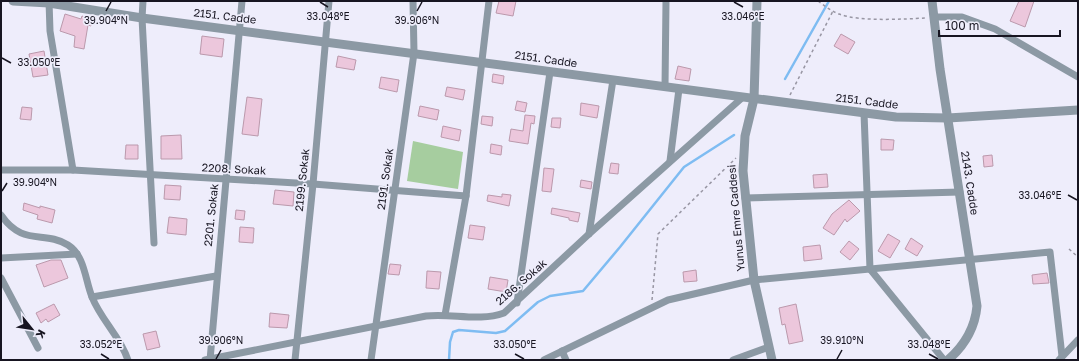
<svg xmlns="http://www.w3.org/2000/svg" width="1079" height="361" viewBox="0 0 1079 361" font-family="'Golos Text',sans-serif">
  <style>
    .green { fill: #a6cd9f }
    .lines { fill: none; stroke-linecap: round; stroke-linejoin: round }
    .stream { stroke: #7ebcf2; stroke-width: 2.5 }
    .building { fill: #ecc7dc; stroke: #bb99ac }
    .path { stroke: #9896a3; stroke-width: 1.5; stroke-dasharray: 3 3; stroke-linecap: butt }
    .minor { stroke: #8c99a4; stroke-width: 7 }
    .tertiary { stroke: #8c99a4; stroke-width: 9 }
    .ticks { fill: none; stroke: #171521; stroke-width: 1.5 }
    .labels { text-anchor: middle; stroke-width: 3.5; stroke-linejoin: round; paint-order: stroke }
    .street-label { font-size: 11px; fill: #171521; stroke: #eeedfb }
    .ticks-label { font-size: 10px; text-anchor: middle; fill: #171521; stroke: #eeedfb; stroke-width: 3.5; stroke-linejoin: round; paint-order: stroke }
  </style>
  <rect width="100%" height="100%" fill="#eeedfb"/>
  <path class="green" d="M413,141L463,152L458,189L407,181Z"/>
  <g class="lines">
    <g class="stream">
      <path d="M785,79L829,1"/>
      <path d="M449,360L450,342L453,332L459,330L496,333L505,331L538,302L550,296L583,291L620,247L684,167L734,135"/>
    </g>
  </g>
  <g class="building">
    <path d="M499,1H516L513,16L496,13Z"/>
    <path d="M1019,1H1034L1025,27L1010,21Z"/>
    <path d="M65,14L81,19L82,16L93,20L91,26L88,25L84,49L74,47L75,36L60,31Z"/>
    <path d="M841,34L855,42L848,54L834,46Z"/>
    <path d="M202,36L224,39L222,57L200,54Z"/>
    <path d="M44,51L48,75L33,77L29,54Z"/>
    <path d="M338,56L356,60L354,70L336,67Z"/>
    <path d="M678,66L691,69L689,81L675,79Z"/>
    <path d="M493,74L504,76L503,84L492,82Z"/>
    <path d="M381,77L399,80L397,92L379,88Z"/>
    <path d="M447,87L465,90L463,100L445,96Z"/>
    <path d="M247,97L262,99L258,136L242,134Z"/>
    <path d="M517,101L527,103L525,112L515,110Z"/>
    <path d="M581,103L599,106L597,118L580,115Z"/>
    <path d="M420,106L439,110L437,120L418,116Z"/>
    <path d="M22,107L32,108L31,120L20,119Z"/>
    <path d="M525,115L535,116L534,124L531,123L528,144L509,141L511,129L523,131Z"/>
    <path d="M482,116L493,117L492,126L481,124Z"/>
    <path d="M552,118H561L560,128L551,127Z"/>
    <path d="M443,126L461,130L459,141L441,137Z"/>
    <path d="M181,135L182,159H161V136Z"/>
    <path d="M881,139L894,140L893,150H881Z"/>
    <path d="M491,144L502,146L501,155L490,153Z"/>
    <path d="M126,145H138V159H125Z"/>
    <path d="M992,155L993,166L984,167L983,156Z"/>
    <path d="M611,163L619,164L618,174L609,173Z"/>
    <path d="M544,168L554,169L551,192L542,191Z"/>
    <path d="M827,174L828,187L814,188L813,175Z"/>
    <path d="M581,180L592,182L591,189L580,187Z"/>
    <path d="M165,185L181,186L180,200L164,199Z"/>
    <path d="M275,190L294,192L293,206L273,204Z"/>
    <path d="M502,194L511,195L509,206L487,201L488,195L502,197Z"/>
    <path d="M849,200L860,211L847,222L845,219L834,235L823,228L832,214Z"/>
    <path d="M24,203L40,208V206L55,210L52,223L37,219L38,215L23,210Z"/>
    <path d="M552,208L580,213L578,222L569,220V218L551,214Z"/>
    <path d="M236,210L245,211L244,220L235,219Z"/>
    <path d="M169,217L187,219L186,235L167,233Z"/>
    <path d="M470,225L485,227L483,240L468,238Z"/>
    <path d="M240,227L254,228L253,243L239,242Z"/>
    <path d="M888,234L900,241L890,258L878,251Z"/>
    <path d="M911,238L923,246L917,256L905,249Z"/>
    <path d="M849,241L859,249L850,260L840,252Z"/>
    <path d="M820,245L822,259L804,261L803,247Z"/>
    <path d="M51,260H61L68,278L44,287L36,265Z"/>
    <path d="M390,264L401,265L399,275L388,274Z"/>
    <path d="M696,270L697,281L684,282L683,272Z"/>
    <path d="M427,271L441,272L439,289L426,288Z"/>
    <path d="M1047,273L1049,283L1033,284L1032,275Z"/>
    <path d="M490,277L508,280L506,292L488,289Z"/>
    <path d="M54,304L60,315L48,322L46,319L41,323L36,313Z"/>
    <path d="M796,304L803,341L789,344L785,324L782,325L779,308Z"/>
    <path d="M270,313L289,315L287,328L269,327Z"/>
    <path d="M156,331L160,347L147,350L143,334Z"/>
  </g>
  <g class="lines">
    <g class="path">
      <path d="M818,1C825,6 831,11 839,14C859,22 904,19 926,18"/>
      <path d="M1076,1L1078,2"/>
      <path d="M790,95L833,11"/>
      <path d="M1069,249L1078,257"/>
      <path d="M652,300L658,234L736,158"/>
    </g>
    <g class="minor">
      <path d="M49,1L50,31L73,170"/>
      <path d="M143,1L142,18L154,243"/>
      <path d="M934,17H962L995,29L1078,77"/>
      <path d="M665,87L666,1"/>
      <path d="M864,113L870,269L944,360"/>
      <path d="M670,161L679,89"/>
      <path d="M1,170H73L313,184L466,196"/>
      <path d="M745,198L960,192"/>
      <path d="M1,215C23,247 44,230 68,245C85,256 85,280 92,297C101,320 120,336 128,360"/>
      <path d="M589,234L613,80"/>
      <path d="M1,258L77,254"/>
      <path d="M1,278L38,348"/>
      <path d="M92,297L216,276"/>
      <path d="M517,303L550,72"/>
      <path d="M445,315L466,196L489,1"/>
      <path d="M562,351L566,360"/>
      <path d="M205,360L426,316C452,313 479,322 504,313L589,234L743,97"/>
      <path d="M210,360L242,1"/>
      <path d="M295,360L313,184L329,1"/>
      <path d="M371,360L414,53L413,1"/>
      <path d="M544,360L668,300L754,280L1050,252L1062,356"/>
      <path d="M733,360L769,347"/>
      <path d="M1059,360L1078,340"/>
    </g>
    <g class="tertiary">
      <path d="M13,1L49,3L142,18L896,117L948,118L1078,110"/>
      <path d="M757,1L754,99L745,136L743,171L754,280L772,360"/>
      <path d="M932,1L940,69L977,306C975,328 964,346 948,360"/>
    </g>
  </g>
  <path class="ticks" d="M320,2L328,7M734,2L743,7M106,11L111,2M417,11L422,2M2,58L11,63M2,191L7,183M1068,195L1077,200M101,354L109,359M515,354L524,359M929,354L938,359M216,359L221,350M837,359L842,350"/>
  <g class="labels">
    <g class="street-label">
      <text transform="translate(225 16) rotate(7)" y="4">2151. Cadde</text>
      <text transform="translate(546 59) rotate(8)" y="4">2151. Cadde</text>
      <text transform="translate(867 101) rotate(7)" y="4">2151. Cadde</text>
      <text transform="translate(234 169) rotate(3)" y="4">2208. Sokak</text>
      <text transform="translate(385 179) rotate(-82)" y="4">2191. Sokak</text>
      <text transform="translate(302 180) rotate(-84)" y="4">2199. Sokak</text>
      <text transform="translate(970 183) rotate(81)" y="4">2143. Cadde</text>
      <text transform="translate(211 215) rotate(-84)" y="4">2201. Sokak</text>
      <text transform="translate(736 218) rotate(-95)" y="4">Yunus Emre Caddesi</text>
      <text transform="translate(521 282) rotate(-41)" y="4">2186. Sokak</text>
    </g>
  </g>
  <g class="ticks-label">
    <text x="328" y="20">33.048°E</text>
    <text x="743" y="20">33.046°E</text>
    <text x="106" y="24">39.904°N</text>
    <text x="417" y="24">39.906°N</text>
    <text x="39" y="66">33.050°E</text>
    <text x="35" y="186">39.904°N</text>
    <text x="1040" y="199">33.046°E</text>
    <text x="221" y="344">39.906°N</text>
    <text x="842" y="344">39.910°N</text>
    <text x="101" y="348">33.052°E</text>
    <text x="515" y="348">33.050°E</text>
    <text x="929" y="348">33.048°E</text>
  </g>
  <rect width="1079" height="361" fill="none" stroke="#171521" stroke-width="4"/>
  <g transform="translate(32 329) rotate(120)" stroke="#eeedfb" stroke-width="3" paint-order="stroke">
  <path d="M0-3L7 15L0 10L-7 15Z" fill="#171521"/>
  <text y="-6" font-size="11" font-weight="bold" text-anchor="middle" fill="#171521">K</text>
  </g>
  <path d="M939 30v6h121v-6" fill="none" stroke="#171521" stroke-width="2"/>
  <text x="945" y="30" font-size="12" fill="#171521" stroke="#eeedfb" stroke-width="3" paint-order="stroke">100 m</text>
</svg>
